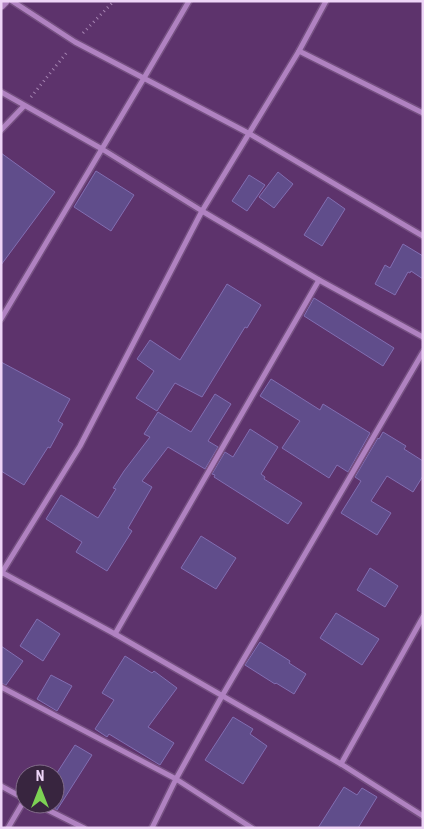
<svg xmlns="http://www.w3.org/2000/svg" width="424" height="829" viewBox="0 0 424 829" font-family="'Roboto Condensed',sans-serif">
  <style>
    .building { fill: #604d8b; stroke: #826eb2 }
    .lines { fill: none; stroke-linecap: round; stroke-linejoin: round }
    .minor-casing { stroke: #755081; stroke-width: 8 }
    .tertiary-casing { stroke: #755081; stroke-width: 11 }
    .path { stroke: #a685b2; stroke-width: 3; stroke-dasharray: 1 4; stroke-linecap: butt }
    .minor { stroke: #b082c1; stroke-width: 5 }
    .tertiary { stroke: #b082c1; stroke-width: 9 }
  </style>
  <rect width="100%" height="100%" fill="#5d336c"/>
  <g class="building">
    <path d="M1,153L55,192L1,265Z"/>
    <path d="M96,171L134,195L111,231L74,207Z"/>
    <path d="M278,172L293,184L274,208L259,197Z"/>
    <path d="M249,175L265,185L247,211L232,201Z"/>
    <path d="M328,197L345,209L322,246L304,235Z"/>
    <path d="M403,244L423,256V279L411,271L410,273L408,272L395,295L375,284L385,265L390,268Z"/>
    <path d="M227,284L261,305L247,328L245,327L202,397L175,383L157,411L136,398L154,371L137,359L150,340L180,360L213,307Z"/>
    <path d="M314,298L394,348L383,366L304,316Z"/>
    <path d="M1,362L70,399L58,421L63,424L50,448L48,447L24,485L1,471Z"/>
    <path d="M271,379L320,410L323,404L370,433L348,472L337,465L329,478L282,448L300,421L260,396Z"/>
    <path d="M215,394L231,404L208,441L218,447L205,469L168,447L142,481L152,487L128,528L132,531L107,571L76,552L82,542L46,519L61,495L98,518L116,489L113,488L124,471L150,437L144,434L158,412L191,432Z"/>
    <path d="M250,429L278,447L261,474L265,477L264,479L302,503L288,524L214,477L215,475L212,474L225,452L233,457Z"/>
    <path d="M383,432L406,446L404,449L423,461V476L413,492L387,476L371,501L391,513L377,535L341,513L361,481L355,477L378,438L379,439Z"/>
    <path d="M201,536L236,558L216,589L181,568Z"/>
    <path d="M370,568L398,586L385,607L357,590Z"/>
    <path d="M336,613L379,639L362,665L320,638Z"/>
    <path d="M37,619L60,634L43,661L20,646Z"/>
    <path d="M260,642L290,661L289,663L306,674L294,694L276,683L275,684L245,665Z"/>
    <path d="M1,646L23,661L6,685L1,683Z"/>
    <path d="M125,656L152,673L154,671L177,688L148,727L174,743L160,765L109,734L107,737L95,729L114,700L102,693Z"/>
    <path d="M51,675L72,686L57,711L37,699Z"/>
    <path d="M233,717L253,729L250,734L267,746L243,784L205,760Z"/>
    <path d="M75,745L92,755L57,810L55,809V776Z"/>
    <path d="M344,787L357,795L362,788L377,797L358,828H318Z"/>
  </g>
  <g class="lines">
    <g class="minor-casing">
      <g id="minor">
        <path d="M12,1L75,42L250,134L423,236"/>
        <path d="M299,51L423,113"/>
        <path d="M1,92L102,149L202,211L319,280L423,337"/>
        <path d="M1,130L24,106"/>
        <path d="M1,319L144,78L189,1"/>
        <path d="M1,572L115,634L341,764L423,816"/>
        <path d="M1,574L80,446L202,211L299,51L326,1"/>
        <path d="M115,634L319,280"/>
        <path d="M1,687L176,779L252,828"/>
        <path d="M341,764L423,617"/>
        <path d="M1,786L25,799"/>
        <path d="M36,804L84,828"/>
        <path d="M8,828L25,799"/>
        <path d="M152,828L176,779L222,696L423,352"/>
      </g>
    </g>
    <g class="tertiary-casing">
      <path id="tertiary" d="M1,5L5,1"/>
    </g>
    <g class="path">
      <path d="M83,33L114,1"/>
      <path d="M31,97L68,51"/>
    </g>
    <use href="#minor" class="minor"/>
    <use href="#tertiary" class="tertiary"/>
  </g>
  <rect width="424" height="829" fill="none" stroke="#eed5f7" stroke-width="5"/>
  <g transform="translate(40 789)"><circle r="24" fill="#38253f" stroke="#816b89"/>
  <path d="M0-4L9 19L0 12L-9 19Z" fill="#7dd154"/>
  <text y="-8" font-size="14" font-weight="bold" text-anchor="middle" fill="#eed5f7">N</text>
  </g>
</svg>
